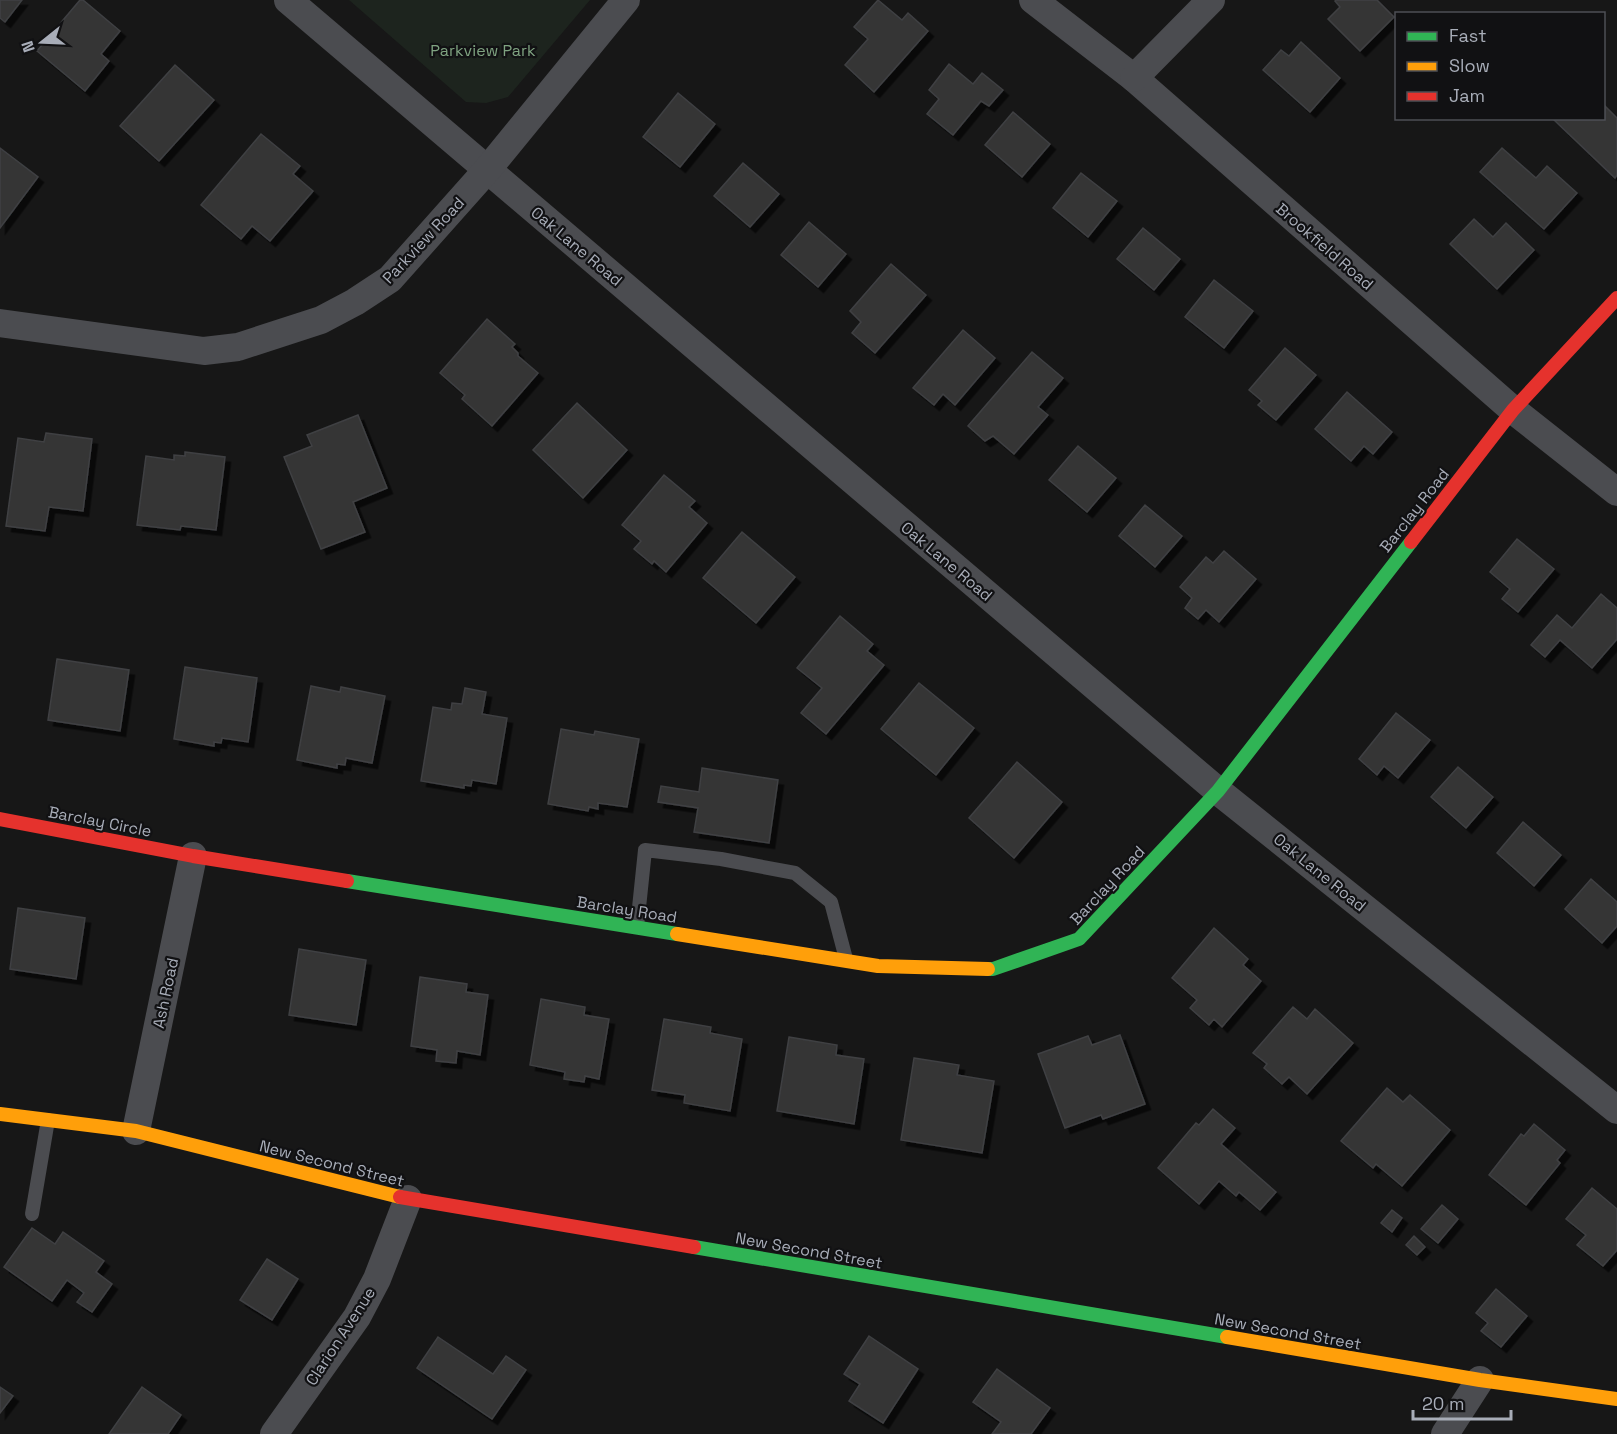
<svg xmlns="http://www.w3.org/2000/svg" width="1617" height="1434" viewBox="0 0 1617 1434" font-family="'Space Grotesk',sans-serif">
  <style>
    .green { fill: #1d241e }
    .building { fill: #353536; stroke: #3f4043; stroke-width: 1.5; filter: url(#shadow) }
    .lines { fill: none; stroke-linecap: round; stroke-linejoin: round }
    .lane { stroke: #4b4c50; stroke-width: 14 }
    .street { stroke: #4b4c50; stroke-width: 28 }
    .fast { stroke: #30b455; stroke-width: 14 }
    .slow { stroke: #ff9f0a; stroke-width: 14 }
    .jam { stroke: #e5322d; stroke-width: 14 }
    .labels { text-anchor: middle; stroke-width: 4.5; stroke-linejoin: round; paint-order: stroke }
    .park-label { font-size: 16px; fill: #7fa381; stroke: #111113 }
    .street-label { font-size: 16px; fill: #a8adb8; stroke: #111113 }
  </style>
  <defs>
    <filter id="shadow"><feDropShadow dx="5.5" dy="5.5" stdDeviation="0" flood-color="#0009"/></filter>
  </defs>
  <rect width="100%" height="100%" fill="#171717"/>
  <path class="green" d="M349,0H590L508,97L486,103L466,102Z"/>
  <g class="building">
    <path d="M0,0H22L5,22L0,18Z"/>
    <path d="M80,0H83L120,31L101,54L109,61L85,91L37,51Z"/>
    <path d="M878,0L902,20L908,13L928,31L874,92L845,65L868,39L854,27Z"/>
    <path d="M1336,0H1377L1394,17L1360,51L1328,19L1340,7L1335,1Z"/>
    <path d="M1301,42L1340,78L1310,112L1263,70L1281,50L1289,56Z"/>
    <path d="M949,64L973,84L982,73L1003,90L989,106L981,101L953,135L927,114L939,99L929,90Z"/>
    <path d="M175,65L214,100L159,161L120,126Z"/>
    <path d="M678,93L715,124L680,167L643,137Z"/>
    <path d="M1604,105L1617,118V175L1615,178L1552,118H1604Z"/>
    <path d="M1013,112L1050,144L1022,177L985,145Z"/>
    <path d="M261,134L300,166L293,174L313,191L270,241L252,226L241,239L201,205Z"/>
    <path d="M0,148L38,177L0,228Z"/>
    <path d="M1502,148L1536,178L1547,166L1577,193L1544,229L1480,172Z"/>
    <path d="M743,163L779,194L750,227L714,196Z"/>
    <path d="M1081,173L1117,201L1088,237L1053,208Z"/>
    <path d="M1474,219L1493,237L1506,223L1534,250L1497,289L1450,244Z"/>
    <path d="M809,222L846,254L818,287L781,255Z"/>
    <path d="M1143,228L1180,259L1154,290L1117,259Z"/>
    <path d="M891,264L926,295L875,353L852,333L861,322L850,311Z"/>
    <path d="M1214,280L1253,311L1224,348L1185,317Z"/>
    <path d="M487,319L515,344L512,347L518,353V356L538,373L492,426L462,399L465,395L440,373Z"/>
    <path d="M963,330L995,358L955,405L943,394L934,405L913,388Z"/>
    <path d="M1285,348L1316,375L1276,420L1258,405L1262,401L1249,390Z"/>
    <path d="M1032,352L1063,378L1038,407L1048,415L1014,454L993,436L985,441L968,426Z"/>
    <path d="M1347,392L1392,432L1373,454L1364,446L1351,461L1315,429Z"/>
    <path d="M577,403L627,450L583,498L533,450Z"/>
    <path d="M358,415L387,488L353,502L365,532L321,549L284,457L312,446L307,435Z"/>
    <path d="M46,433L92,439L83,511L49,507L45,531L6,526L18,438L44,442Z"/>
    <path d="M1078,446L1116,478L1087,512L1049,480Z"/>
    <path d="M185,452L225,457L216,530L181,526L180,530L137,525L146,456L174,460V455L185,456Z"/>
    <path d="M664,475L695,501L689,507L707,523L666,572L654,561L652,564L634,549L641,541L622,525Z"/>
    <path d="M1145,505L1182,536L1155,567L1119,536Z"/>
    <path d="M742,532L795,577L756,623L703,578Z"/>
    <path d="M1517,539L1554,569L1518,612L1502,599L1510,589L1490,572Z"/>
    <path d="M1224,551L1256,579L1219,622L1206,610L1198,619L1185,608L1192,598L1180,587L1206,557L1213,563Z"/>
    <path d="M1601,594L1617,608V639L1592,668L1560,640L1545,657L1531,645L1557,615L1572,628Z"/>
    <path d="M840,616L873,644L867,651L884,665L826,734L801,713L822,688L797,668Z"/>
    <path d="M57,659L129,670L120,731L48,720Z"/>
    <path d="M185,667L257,678L248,742L222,738L221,743L214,742V746L174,739Z"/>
    <path d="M919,683L974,728L936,775L881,729Z"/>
    <path d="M311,686L340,692L341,687L385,696L372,763L346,758L345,765L337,764V768L297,760Z"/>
    <path d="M465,688L486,692L482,714L507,718L496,784L472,780L471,786L464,785V788L421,781L433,707L451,710L452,703L462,704Z"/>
    <path d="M1396,713L1430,740L1398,778L1384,766L1377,775L1359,759Z"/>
    <path d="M561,729L594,735L595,731L639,739L627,807L598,803V809L589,807L588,811L548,804Z"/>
    <path d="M1017,762L1062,802L1014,858L969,818Z"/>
    <path d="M1458,767L1493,797L1466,828L1431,797Z"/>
    <path d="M702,768L778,780L769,843L694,832L698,808L658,802L661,786L699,792Z"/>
    <path d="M1523,822L1561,855L1534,886L1497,853Z"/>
    <path d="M1591,879L1617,902V926L1602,943L1565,909Z"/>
    <path d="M18,908L85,918L76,979L10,969Z"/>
    <path d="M1214,928L1248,959L1243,965L1261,981L1222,1027L1214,1019L1209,1025L1190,1008L1197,1000L1172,978Z"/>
    <path d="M299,949L366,960L356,1025L289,1015Z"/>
    <path d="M420,977L467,984L466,992L488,995L480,1055L457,1051L456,1063L436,1061L437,1050L411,1046Z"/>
    <path d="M541,999L585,1007L584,1015L609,1019L599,1079L585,1076L584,1082L564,1079L565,1072L530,1065Z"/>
    <path d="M1293,1007L1307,1019L1315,1009L1353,1043L1307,1094L1289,1077L1282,1084L1264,1068L1267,1064L1253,1053Z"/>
    <path d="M664,1019L711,1027L710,1033L742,1039L730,1111L684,1103L685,1095L652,1090Z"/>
    <path d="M1120,1035L1145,1104L1103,1119L1101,1115L1065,1128L1038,1054L1088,1036L1092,1045Z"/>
    <path d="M789,1037L837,1045L836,1055L864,1059L854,1124L777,1111Z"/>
    <path d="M914,1058L959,1065L957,1075L994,1081L982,1153L901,1140Z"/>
    <path d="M1387,1088L1403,1102L1410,1095L1450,1130L1402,1186L1376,1164L1373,1168L1341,1141Z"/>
    <path d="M1213,1109L1235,1128L1221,1144L1276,1192L1260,1210L1239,1192L1236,1196L1219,1181L1199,1204L1158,1168L1196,1123L1199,1125Z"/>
    <path d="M1534,1124L1565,1150L1557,1160L1560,1163L1526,1205L1489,1175L1521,1134L1524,1136Z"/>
    <path d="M1592,1188L1617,1209V1250L1603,1266L1577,1245L1586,1235L1566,1219Z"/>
    <path d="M1442,1205L1458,1219L1438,1243L1421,1229Z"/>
    <path d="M1392,1210L1402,1218L1392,1232L1381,1223Z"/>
    <path d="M32,1228L55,1244L63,1232L104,1261L96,1272L112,1284L92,1312L77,1302L84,1293L67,1280L52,1301L4,1267Z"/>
    <path d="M1414,1236L1425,1247L1417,1255L1406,1245Z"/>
    <path d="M267,1259L298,1279L272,1320L240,1300Z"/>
    <path d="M1496,1289L1527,1316L1501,1347L1481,1331L1488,1323L1476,1313Z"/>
    <path d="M869,1336L918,1369L883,1423L849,1401L860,1384L844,1374Z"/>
    <path d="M438,1337L493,1374L506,1356L526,1370L492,1419L417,1368Z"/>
    <path d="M997,1369L1050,1408L1031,1434H992L1001,1422L973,1402Z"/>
    <path d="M0,1387L13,1396L0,1413Z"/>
    <path d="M142,1387L181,1415L168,1434H109Z"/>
  </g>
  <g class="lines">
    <g class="lane">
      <path d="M637,927L645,850L721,859L795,873L831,902L846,959"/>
      <path d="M32,1214L48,1120"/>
    </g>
    <g class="street">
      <path d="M288,0L1218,791L1617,1110"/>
      <path d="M1033,0L1134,78L1513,410L1617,492"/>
      <path d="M1134,78L1211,0"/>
      <path d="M0,323L204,351L238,347L321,320L355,302L390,279L487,170L626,0"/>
      <path d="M136,1131L193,856"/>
      <path d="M274,1434L357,1317L377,1279L408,1199"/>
      <path d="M1445,1434L1480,1380"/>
    </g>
    <g class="fast">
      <path d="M347,881L677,934"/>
      <path d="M988,969H993L1079,939L1218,791L1411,542"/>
      <path d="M694,1247L1227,1337"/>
    </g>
    <g class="slow">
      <path d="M677,934L878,966L988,969"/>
      <path d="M0,1114L136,1131L400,1197"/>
      <path d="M1227,1337L1480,1380L1617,1399"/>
    </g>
    <g class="jam">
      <path d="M1411,542L1513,410L1617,298"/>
      <path d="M0,819L193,856L347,881"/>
      <path d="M400,1197L694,1247"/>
    </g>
  </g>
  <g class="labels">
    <g class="park-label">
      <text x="483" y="56">Parkview Park</text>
    </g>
    <g class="street-label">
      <text transform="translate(423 240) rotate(-47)" y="6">Parkview Road</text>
      <text transform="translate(577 246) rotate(40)" y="6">Oak Lane Road</text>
      <text transform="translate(1325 246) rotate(41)" y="6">Brookfield Road</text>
      <text transform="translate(1414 510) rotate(-52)" y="6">Barclay Road</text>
      <text transform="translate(947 561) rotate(40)" y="6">Oak Lane Road</text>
      <text transform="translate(100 821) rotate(11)" y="6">Barclay Circle</text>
      <text transform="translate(1320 872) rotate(39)" y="6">Oak Lane Road</text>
      <text transform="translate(1107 885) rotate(-47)" y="6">Barclay Road</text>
      <text transform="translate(627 909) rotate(9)" y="6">Barclay Road</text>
      <text transform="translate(165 993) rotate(-78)" y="6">Ash Road</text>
      <text transform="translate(332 1163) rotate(14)" y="6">New Second Street</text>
      <text transform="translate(809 1250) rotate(10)" y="6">New Second Street</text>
      <text transform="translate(1288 1331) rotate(10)" y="6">New Second Street</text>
      <text transform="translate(340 1336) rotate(-57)" y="6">Clarion Avenue</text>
    </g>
  </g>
  <rect x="1395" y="12" width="210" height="108" fill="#111113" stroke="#4d4f55" stroke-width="1.5"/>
  <rect x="1407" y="32" width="30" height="9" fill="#30b455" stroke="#4d4f55" stroke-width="1.5"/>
  <text x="1449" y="42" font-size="18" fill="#a8adb8">Fast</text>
  <rect x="1407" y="62" width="30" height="9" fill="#ff9f0a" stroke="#4d4f55" stroke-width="1.5"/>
  <text x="1449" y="72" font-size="18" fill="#a8adb8">Slow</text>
  <rect x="1407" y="92" width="30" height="9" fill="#e5322d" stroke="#4d4f55" stroke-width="1.5"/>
  <text x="1449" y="102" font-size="18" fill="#a8adb8">Jam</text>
  <g transform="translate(42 42) rotate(252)" stroke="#111113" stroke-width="4.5" paint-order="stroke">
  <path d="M0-4.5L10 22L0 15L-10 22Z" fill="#a8adb8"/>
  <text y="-9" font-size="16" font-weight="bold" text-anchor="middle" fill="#a8adb8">N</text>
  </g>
  <path d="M1413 1410v9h98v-9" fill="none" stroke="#a8adb8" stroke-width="3"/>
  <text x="1422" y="1410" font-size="18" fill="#a8adb8" stroke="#111113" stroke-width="4.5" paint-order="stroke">20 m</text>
</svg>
